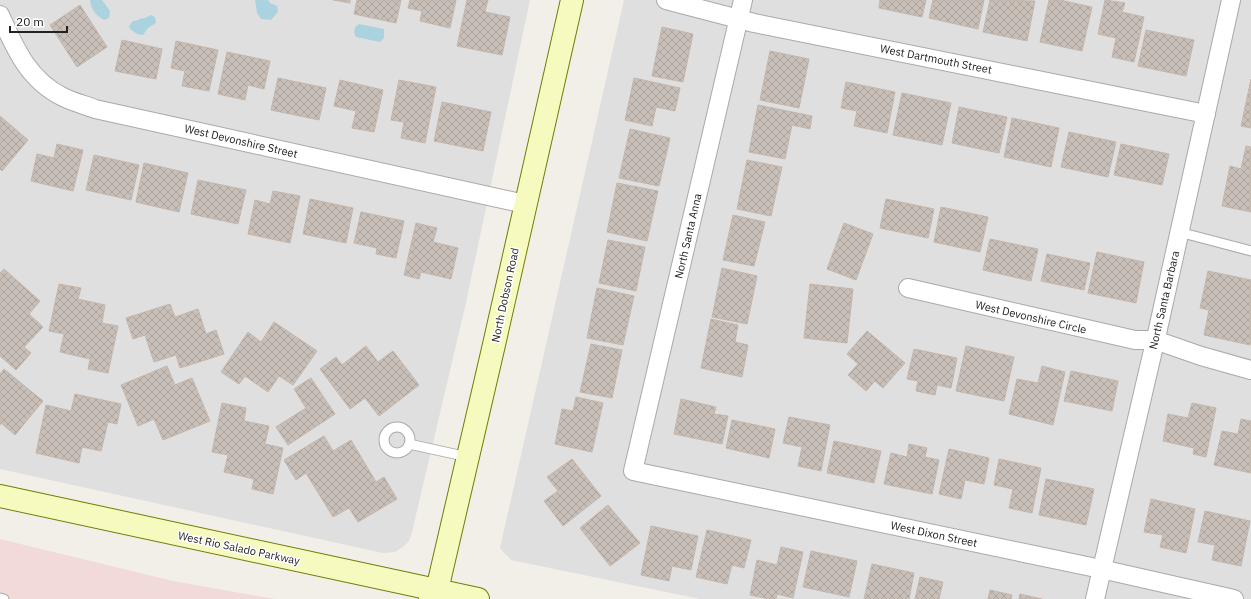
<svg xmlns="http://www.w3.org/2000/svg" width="1251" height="599" viewBox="0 0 1251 599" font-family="'IBM Plex Sans',sans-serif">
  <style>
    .residential { fill: #e0dfdf }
    .commercial { fill: #f2dad9 }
    .water { fill: #aad3df }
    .building { fill: url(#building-cross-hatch); stroke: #c4b6ab }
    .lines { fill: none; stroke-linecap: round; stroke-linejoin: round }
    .lane-casing { stroke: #a9a9a9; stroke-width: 11 }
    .street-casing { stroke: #a9a9a9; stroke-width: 20 }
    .secondary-casing { stroke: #707d05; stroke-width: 24 }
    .lane { stroke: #fff; stroke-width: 9 }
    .street { stroke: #fff; stroke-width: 18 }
    .secondary { stroke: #f7fabf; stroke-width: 22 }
    .labels { text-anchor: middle; stroke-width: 3; stroke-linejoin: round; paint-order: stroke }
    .street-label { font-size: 11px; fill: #222; stroke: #fff }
  </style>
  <defs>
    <pattern id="building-cross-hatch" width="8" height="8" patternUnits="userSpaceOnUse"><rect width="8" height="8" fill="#c7bfb8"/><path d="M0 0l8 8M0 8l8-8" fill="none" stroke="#aba49e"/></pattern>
  </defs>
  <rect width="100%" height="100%" fill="#f2efe9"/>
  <g class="residential">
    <path d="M0,0H530L465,307L412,532L409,541L404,546L395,552L383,553L0,469Z"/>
    <path d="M624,0H1251V599H700L511,560L500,548Z"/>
  </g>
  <path class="commercial" d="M0,539L173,581L275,599H0Z"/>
  <g class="water">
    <path d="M90,0H102L110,11L109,18L104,20C95,15 91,9 90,0Z"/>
    <path d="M255,0H268L270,3L277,6L278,12L271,20L261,19L257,13Z"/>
    <path d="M151,15L155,17L156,23L148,28L143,35L137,34L130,29L129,26L133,21L139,20V19L145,18Z"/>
    <path d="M359,24L384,29V38L380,42L356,37C353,32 354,27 359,24Z"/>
  </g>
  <g class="building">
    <path d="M333,0H350V3Z"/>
    <path d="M357,0H401L396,23L354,14Z"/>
    <path d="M410,0H456L450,28L420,21L422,11L408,8Z"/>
    <path d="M467,0H488L485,12L510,17L502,55L457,46Z"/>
    <path d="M880,0H926L922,17L879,8Z"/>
    <path d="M933,0H984L978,29L929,18Z"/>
    <path d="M990,0L1035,1L1027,41L983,32Z"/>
    <path d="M1049,0H1060L1092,7L1082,51L1040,42Z"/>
    <path d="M1105,0L1125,3L1122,12L1144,17L1134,62L1112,57L1116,38L1098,34Z"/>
    <path d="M80,5L107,47L77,67L50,25Z"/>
    <path d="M662,27L693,34L683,82L652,76Z"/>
    <path d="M1146,30L1194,40L1186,76L1138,66Z"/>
    <path d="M122,40L162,49L156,79L115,71Z"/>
    <path d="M176,41L218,50L209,91L182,86L185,71L171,68Z"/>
    <path d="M770,51L809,59L799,108L760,100Z"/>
    <path d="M227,52L270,61L264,89L248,85L245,100L218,94Z"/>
    <path d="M278,78L326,88L319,120L271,110Z"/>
    <path d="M634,78L680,88L675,111L656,107L652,126L625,120Z"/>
    <path d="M1251,79V128L1241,126Z"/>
    <path d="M340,80L383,90L374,132L352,128L356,111L334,106Z"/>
    <path d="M399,80L436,87L425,143L401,138L404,122L391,120Z"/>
    <path d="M846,82L895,92L887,133L854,126L857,111L841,108Z"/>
    <path d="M902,93L951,103L942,145L893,135Z"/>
    <path d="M442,102L491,112L483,151L434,141Z"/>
    <path d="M758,105L812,116L810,129L792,125L785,159L749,152Z"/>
    <path d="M959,107L1007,117L999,153L952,143Z"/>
    <path d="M0,116L28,140L2,171L0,169Z"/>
    <path d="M1012,118L1059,128L1051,167L1004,157Z"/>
    <path d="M630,129L670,138L659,186L619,178Z"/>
    <path d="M1069,132L1116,142L1108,177L1061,167Z"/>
    <path d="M57,144L83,150L73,191L31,181L37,154L54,158Z"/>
    <path d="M1121,144L1169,154L1162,185L1114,175Z"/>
    <path d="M1246,146L1251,147V212L1222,206L1230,166L1241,169Z"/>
    <path d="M94,155L139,165L131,200L86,190Z"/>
    <path d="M747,160L782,167L771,216L737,209Z"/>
    <path d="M144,163L188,173L179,212L136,202Z"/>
    <path d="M198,180L246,190L238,224L191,214Z"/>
    <path d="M617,183L658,191L647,241L607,232Z"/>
    <path d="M273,191L300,196L290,243L248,234L255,200L270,204Z"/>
    <path d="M310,199L353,208L346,243L303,234Z"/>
    <path d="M886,199L934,209L928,238L880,228Z"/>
    <path d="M941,207L988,217L980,252L934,242Z"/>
    <path d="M361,212L404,221L396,258L376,254L377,248L354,243Z"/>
    <path d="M733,215L765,222L754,266L723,260Z"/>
    <path d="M416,223L437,228L433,242L458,248L451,279L421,272L419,279L404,275Z"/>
    <path d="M844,223L873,234L856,280L827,269Z"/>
    <path d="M990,239L1038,249L1031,281L983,270Z"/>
    <path d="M608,240L645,247L636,291L599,283Z"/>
    <path d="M1097,252L1144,262L1136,303L1088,293Z"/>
    <path d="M1047,254L1090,263L1084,290L1041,281Z"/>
    <path d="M722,268L757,276L747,324L712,317Z"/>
    <path d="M4,269L40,301L29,314L43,327L24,347L31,353L16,370L0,356V273Z"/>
    <path d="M1208,271L1251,280V339L1250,345L1204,335L1209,310L1200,308Z"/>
    <path d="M59,284L81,288L78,299L105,305L102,323L118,326L108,373L88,369L90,359L60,352L64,334L49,331Z"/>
    <path d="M810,284L853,289L847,343L804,338Z"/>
    <path d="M597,288L634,296L623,345L587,338Z"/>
    <path d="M170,304L175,317L198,309L206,334L216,330L224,354L180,368L176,355L154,362L145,335L133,339L126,318Z"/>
    <path d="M711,319L738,325L735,342L748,345L742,377L701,368Z"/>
    <path d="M274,322L317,351L293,385L279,376L268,392L245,376L239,384L221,372L248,332L261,342Z"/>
    <path d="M867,331L905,363L883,388L875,381L866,391L848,375L858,364L847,354Z"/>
    <path d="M591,344L622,350L612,398L580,392Z"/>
    <path d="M366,346L378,362L393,351L419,385L379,416L365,398L350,409L320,369L336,357L342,365Z"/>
    <path d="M966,346L1014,357L1004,401L956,391Z"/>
    <path d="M914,349L957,358L951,388L937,385L935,395L916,391L918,381L907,379Z"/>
    <path d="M167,366L175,385L192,378L210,421L163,440L154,419L138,426L121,385Z"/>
    <path d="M1042,366L1065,372L1053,425L1009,414L1017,379L1038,383Z"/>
    <path d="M4,369L43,401L15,435L1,423L0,425V374Z"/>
    <path d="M1071,371L1118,381L1112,411L1064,401Z"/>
    <path d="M311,378L335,414L288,445L276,427L306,408L294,389Z"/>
    <path d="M75,394L121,404L117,424L108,422L101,451L82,447L79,463L36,453L46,405L71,411Z"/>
    <path d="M576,397L603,403L592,452L555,444L562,409L573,411Z"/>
    <path d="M681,399L716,407L714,414L728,416L722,444L674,434Z"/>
    <path d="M222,403L246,408L244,421L269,426L265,444L283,448L273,494L252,489L254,479L224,472L228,455L212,452Z"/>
    <path d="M1192,403L1216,408L1206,457L1193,454L1194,448L1163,441L1168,414L1188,418Z"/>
    <path d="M789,417L830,425L821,471L798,466L802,447L783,443Z"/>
    <path d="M1241,419L1251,421V473L1214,465L1222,431L1238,434Z"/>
    <path d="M732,420L775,429L769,458L726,448Z"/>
    <path d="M324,436L333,451L351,440L376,482L384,477L397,499L358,522L349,508L333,517L306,473L296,480L284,460Z"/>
    <path d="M834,441L881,451L874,483L827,473Z"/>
    <path d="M909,444L927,448L925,457L939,460L932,494L884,484L891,453L907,457Z"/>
    <path d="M949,449L989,458L984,484L965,480L961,499L939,494Z"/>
    <path d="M572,459L601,496L563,526L544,501L558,491L547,477Z"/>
    <path d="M999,459L1041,468L1032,513L1009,508L1013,489L994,485Z"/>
    <path d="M1046,479L1094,489L1086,525L1039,515Z"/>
    <path d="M1151,499L1195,509L1186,553L1160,547L1163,535L1144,532Z"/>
    <path d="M608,505L640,543L610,566L580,528Z"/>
    <path d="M1205,511L1250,521L1241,566L1212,560L1215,545L1198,542Z"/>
    <path d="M651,526L698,536L691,570L672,566L669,581L641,575Z"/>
    <path d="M707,530L751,540L744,568L732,565L727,584L696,577Z"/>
    <path d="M781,547L803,552L793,598L777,594L776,599H769L750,595L757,560L777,565Z"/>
    <path d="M811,551L857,561L849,597L803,587Z"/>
    <path d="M872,564L914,573L909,599H864Z"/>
    <path d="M920,577L943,582L939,599H915Z"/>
    <path d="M990,590L1012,595L1011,599H988Z"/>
    <path d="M1020,594L1042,599H1019Z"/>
  </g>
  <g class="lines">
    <g class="lane-casing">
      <g id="lane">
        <path d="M1179,232L1251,251"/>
        <circle cx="397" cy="440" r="13"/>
        <path d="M409,444L468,457"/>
        <path d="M0,598L4,599"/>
      </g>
    </g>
    <g class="street-casing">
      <g id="street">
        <path d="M666,0L754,23L1206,114"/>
        <path d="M743,0L633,471L1101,569L1234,599"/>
        <path d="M0,15C15,48 28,80 63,97C73,102 85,105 95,109L525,204"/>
        <path d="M908,288L1135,340H1155L1201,356L1251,370"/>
        <path d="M1095,599L1158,329L1231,0"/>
      </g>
    </g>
    <g class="secondary-casing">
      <g id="secondary">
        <path d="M0,496L478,599"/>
        <path d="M430,599L437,590L493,349L572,0"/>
      </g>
    </g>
    <use href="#lane" class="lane"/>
    <use href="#street" class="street"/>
    <use href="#secondary" class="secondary"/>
  </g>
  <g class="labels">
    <g class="street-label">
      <text transform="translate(936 59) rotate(11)" y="4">West Dartmouth Street</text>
      <text transform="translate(241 141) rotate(13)" y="4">West Devonshire Street</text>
      <text transform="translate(688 236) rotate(-77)" y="4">North Santa Anna</text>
      <text transform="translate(505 295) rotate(-78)" y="4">North Dobson Road</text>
      <text transform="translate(1164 300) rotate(-77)" y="4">North Santa Barbara</text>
      <text transform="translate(1031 317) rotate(13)" y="4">West Devonshire Circle</text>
      <text transform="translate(934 534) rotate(12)" y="4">West Dixon Street</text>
      <text transform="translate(239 548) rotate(12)" y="4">West Rio Salado Parkway</text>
    </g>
  </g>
  <path d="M10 26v6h57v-6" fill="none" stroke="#222222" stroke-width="2"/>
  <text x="16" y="26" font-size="12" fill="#222222" stroke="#ffffff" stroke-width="3" paint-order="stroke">20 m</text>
</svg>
